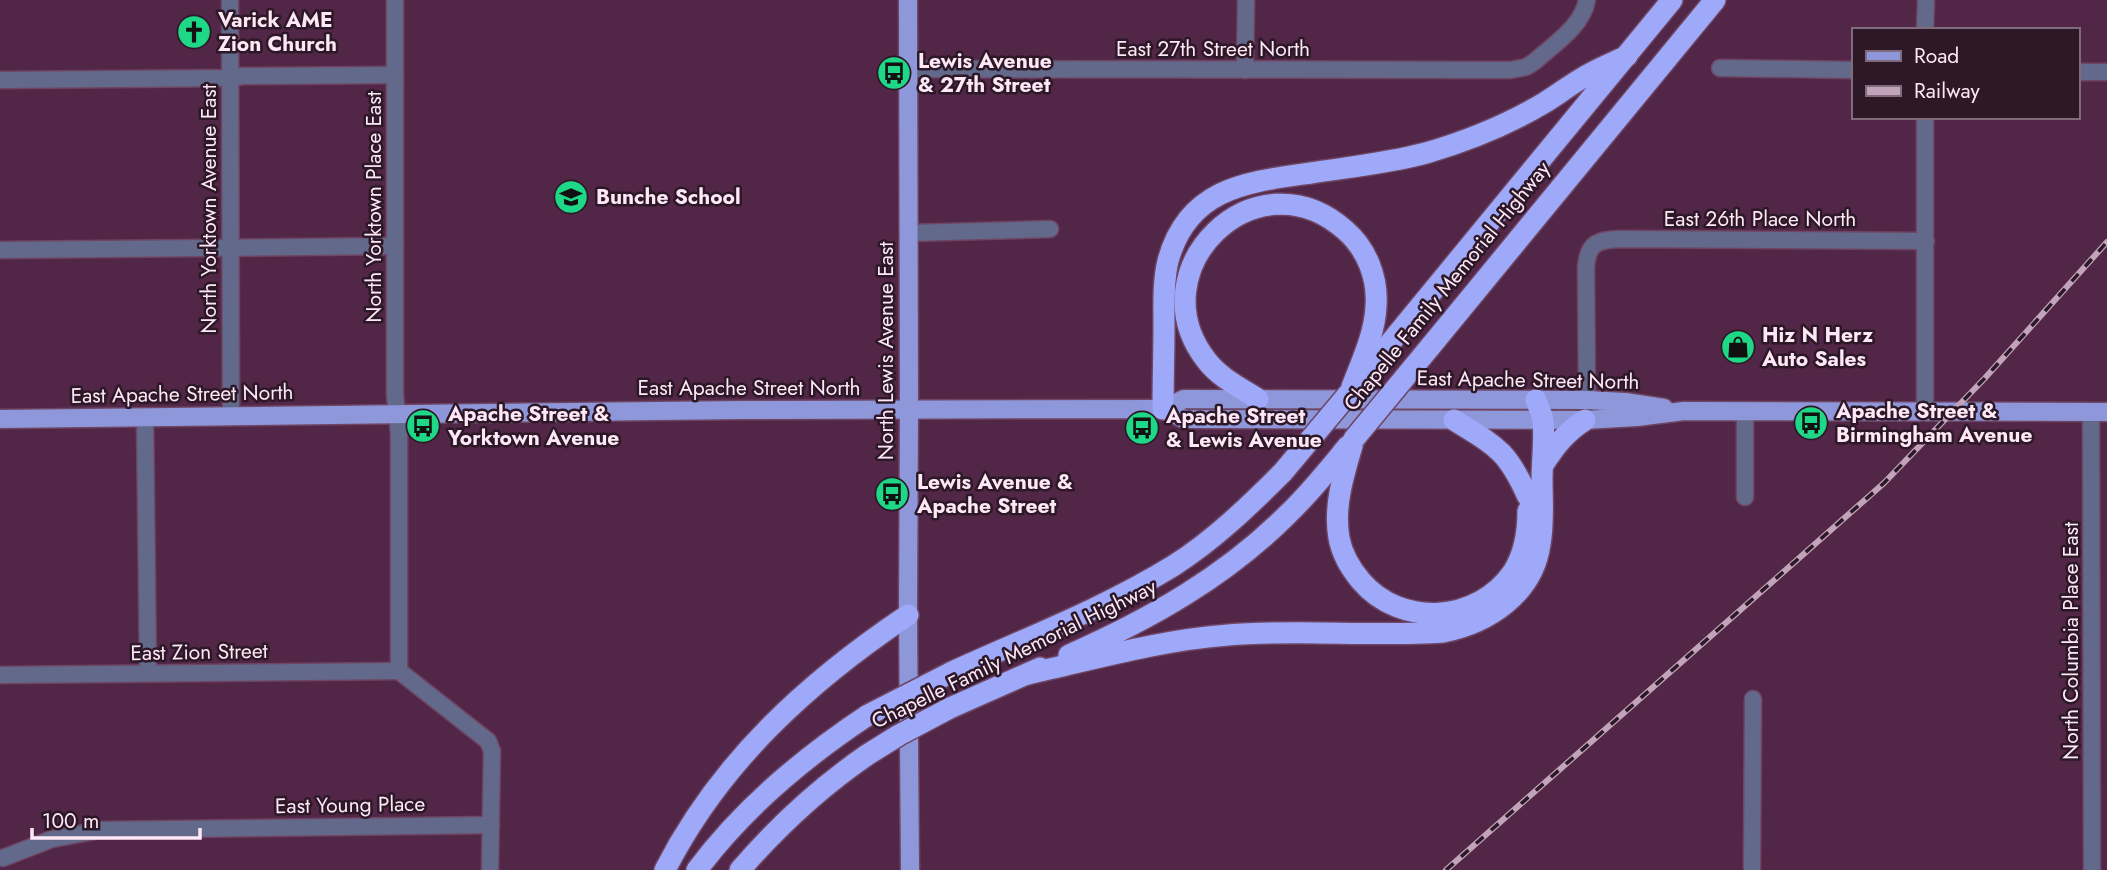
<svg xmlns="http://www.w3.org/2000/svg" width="2107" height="870" viewBox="0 0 2107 870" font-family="Jost,sans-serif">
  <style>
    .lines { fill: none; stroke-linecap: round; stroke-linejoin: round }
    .minor-casing { stroke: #6e4563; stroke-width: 19 }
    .major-casing { stroke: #6e4563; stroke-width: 21 }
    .highway-casing { stroke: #6e4563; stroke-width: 24 }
    .minor { stroke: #63698a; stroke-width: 16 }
    .major { stroke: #8e97da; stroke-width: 18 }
    .highway { stroke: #9ea9f9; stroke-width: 21 }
    .rail-casing { stroke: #c2a4ba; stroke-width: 6 }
    .rail { stroke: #2c1826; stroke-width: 3.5; stroke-dasharray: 10; stroke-linecap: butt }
    .highway-bridge-casing { stroke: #6e4563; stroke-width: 24; stroke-linecap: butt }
    .highway-bridge { stroke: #9ea9f9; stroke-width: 21 }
    .labels { text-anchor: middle; stroke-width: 5; stroke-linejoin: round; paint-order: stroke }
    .poi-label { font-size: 21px; font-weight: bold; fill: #fee7f7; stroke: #2c1826; text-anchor: start }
    .street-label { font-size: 21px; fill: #fee7f7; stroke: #2c1826 }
  </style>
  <rect width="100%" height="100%" fill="#522647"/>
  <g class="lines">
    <g class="minor-casing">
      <g id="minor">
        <path d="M230,0L231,417"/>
        <path d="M395,0V395L399,434V671L488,741L492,751L490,870"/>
        <path d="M1925,30L1926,0"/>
        <path d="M1720,68L1853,70"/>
        <path d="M908,69L1510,70L1526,67L1534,62C1554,44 1582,27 1587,0"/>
        <path d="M1245,70L1246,0"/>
        <path d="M2077,72H2107"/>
        <path d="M0,80L230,78L243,76L395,75"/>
        <path d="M909,233L1050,229"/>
        <path d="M0,250L395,246"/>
        <path d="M1587,400L1586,267C1588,242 1598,240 1621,239L1926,241"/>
        <path d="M1925,411V117"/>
        <path d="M2091,412L2092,870"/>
        <path d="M145,418L148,673"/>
        <path d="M1745,497V411"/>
        <path d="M0,675L399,671"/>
        <path d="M3,858L52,839L100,830L491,825"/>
        <path d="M1752,870L1753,699"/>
      </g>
    </g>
    <g class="major-casing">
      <g id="major">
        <path d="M908,0L909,410L908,615L910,870"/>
        <path d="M1163,409L1184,399L1587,400L1625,402L1664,408"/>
        <path d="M0,419L743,410L1163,409L1184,419L1585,420L1637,417L1684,411L2107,412"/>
      </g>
    </g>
    <g class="highway-casing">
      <g id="highway">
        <path d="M1430,347L1715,0"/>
        <path d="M1358,382L1672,0"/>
        <path d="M1258,399C1241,388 1220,378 1207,361C1135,270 1256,151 1345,230C1367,249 1378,278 1376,306C1375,335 1360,365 1350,392"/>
        <path d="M1163,409C1163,381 1164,353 1164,324C1164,303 1163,281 1168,261C1188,187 1248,182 1311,173C1350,167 1389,163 1426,153C1467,141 1507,125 1544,103C1557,95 1570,85 1584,77C1597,69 1612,63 1627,56"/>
        <path d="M1454,420C1496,446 1507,450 1528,497"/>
        <path d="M1354,439C1345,471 1333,504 1339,538C1342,554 1350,568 1361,581C1401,628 1478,623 1513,572C1525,553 1528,532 1528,511"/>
        <path d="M1543,465C1555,446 1566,432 1585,420"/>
        <path d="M1069,655C1150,619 1225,577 1288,514C1310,493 1329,469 1348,446"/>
        <path d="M950,673C1024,639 1103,609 1173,566C1214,540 1249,506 1283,472"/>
        <path d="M1028,674C1094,659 1161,640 1228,635C1300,629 1371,637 1443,632C1488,623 1533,594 1540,544C1544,523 1542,501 1542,480C1542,461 1545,439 1543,420C1542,414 1538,406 1536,400"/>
        <path d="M950,708L1040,668"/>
        <path d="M665,870C720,762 808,682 908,615"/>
        <path d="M697,870C744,807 803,758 868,715"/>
        <path d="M740,870C778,826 819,788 867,755"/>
      </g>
    </g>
    <use href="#minor" class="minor"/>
    <use href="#major" class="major"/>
    <use href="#highway" class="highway"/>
    <g class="rail-casing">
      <path id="rail" d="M1446,870L1884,483L1985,378L2107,242"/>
    </g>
    <use href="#rail" class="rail"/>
    <g class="highway-bridge-casing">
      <g id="highway-bridge">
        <path d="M1354,439L1430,347"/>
        <path d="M1283,472L1350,392"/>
        <path d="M868,715L950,673"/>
        <path d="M867,755L899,735L950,708"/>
      </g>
    </g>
    <use href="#highway-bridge" class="highway-bridge"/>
  </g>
  <defs>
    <g id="church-disc" transform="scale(1.75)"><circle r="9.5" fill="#1ed887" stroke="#2c1826"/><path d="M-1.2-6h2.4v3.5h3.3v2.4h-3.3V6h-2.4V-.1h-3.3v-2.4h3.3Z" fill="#111"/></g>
    <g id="bus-disc" transform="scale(1.75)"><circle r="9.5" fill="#1ed887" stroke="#2c1826"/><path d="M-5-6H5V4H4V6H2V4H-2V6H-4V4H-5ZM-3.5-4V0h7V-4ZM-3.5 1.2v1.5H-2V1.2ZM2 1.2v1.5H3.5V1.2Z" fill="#111"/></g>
    <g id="school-disc" transform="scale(1.75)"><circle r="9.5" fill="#1ed887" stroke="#2c1826"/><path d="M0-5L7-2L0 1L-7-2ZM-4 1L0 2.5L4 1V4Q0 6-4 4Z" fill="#111"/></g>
    <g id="shop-disc" transform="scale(1.75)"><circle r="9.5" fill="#1ed887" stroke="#2c1826"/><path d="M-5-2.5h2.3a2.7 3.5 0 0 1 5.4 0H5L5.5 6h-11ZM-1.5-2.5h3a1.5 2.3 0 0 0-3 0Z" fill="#111"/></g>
  </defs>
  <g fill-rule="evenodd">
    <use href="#church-disc" x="194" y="32"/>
    <use href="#bus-disc" x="894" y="73"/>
    <use href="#school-disc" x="571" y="197"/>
    <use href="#shop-disc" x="1738" y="347"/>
    <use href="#bus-disc" x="1811" y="423"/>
    <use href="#bus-disc" x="423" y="426"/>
    <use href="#bus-disc" x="1142" y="428"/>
    <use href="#bus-disc" x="892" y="494"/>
  </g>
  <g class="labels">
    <g class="poi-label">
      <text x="218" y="27">Varick AME<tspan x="218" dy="24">Zion Church</tspan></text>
      <text x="918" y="68">Lewis Avenue<tspan x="918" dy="24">&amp; 27th Street</tspan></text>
      <text x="596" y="204">Bunche School</text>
      <text x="1762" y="342">Hiz N Herz<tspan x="1762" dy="24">Auto Sales</tspan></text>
      <text x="1836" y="418">Apache Street &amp;<tspan x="1836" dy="24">Birmingham Avenue</tspan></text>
      <text x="448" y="421">Apache Street &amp;<tspan x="448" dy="24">Yorktown Avenue</tspan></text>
      <text x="1166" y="423">Apache Street<tspan x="1166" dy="24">&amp; Lewis Avenue</tspan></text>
      <text x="917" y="489">Lewis Avenue &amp;<tspan x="917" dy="24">Apache Street</tspan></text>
    </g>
    <g class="street-label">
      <text x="1213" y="56">East 27th Street North</text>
      <text transform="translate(374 207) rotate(-90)" y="7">North Yorktown Place East</text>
      <text transform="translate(209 209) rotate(-90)" y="7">North Yorktown Avenue East</text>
      <text x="1760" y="226">East 26th Place North</text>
      <text transform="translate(1447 286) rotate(-51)" y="7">Chapelle Family Memorial Highway</text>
      <text transform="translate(886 351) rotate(-90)" y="7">North Lewis Avenue East</text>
      <text transform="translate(1528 380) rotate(1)" y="7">East Apache Street North</text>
      <text x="749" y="395">East Apache Street North</text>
      <text transform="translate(182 394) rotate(-1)" y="7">East Apache Street North</text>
      <text transform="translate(2071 641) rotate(-90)" y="7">North Columbia Place East</text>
      <text transform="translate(199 652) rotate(-1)" y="7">East Zion Street</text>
      <text transform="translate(1014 654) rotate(-26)" y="7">Chapelle Family Memorial Highway</text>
      <text transform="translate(350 805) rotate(-1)" y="7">East Young Place</text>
    </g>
  </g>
  <rect x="1852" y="28" width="228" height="91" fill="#2c1826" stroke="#806b7a" stroke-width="2"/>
  <rect x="1866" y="51" width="35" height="10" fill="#8e97da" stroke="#806b7a" stroke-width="2"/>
  <text x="1914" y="63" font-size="21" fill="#fee7f7">Road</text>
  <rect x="1866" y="86" width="35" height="10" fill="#c2a4ba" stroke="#806b7a" stroke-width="2"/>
  <text x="1914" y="98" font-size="21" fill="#fee7f7">Railway</text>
  <path d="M32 828v10h168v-10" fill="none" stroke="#fee7f7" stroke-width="3.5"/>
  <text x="42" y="828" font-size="21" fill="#fee7f7" stroke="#2c1826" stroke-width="5" paint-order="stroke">100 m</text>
</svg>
